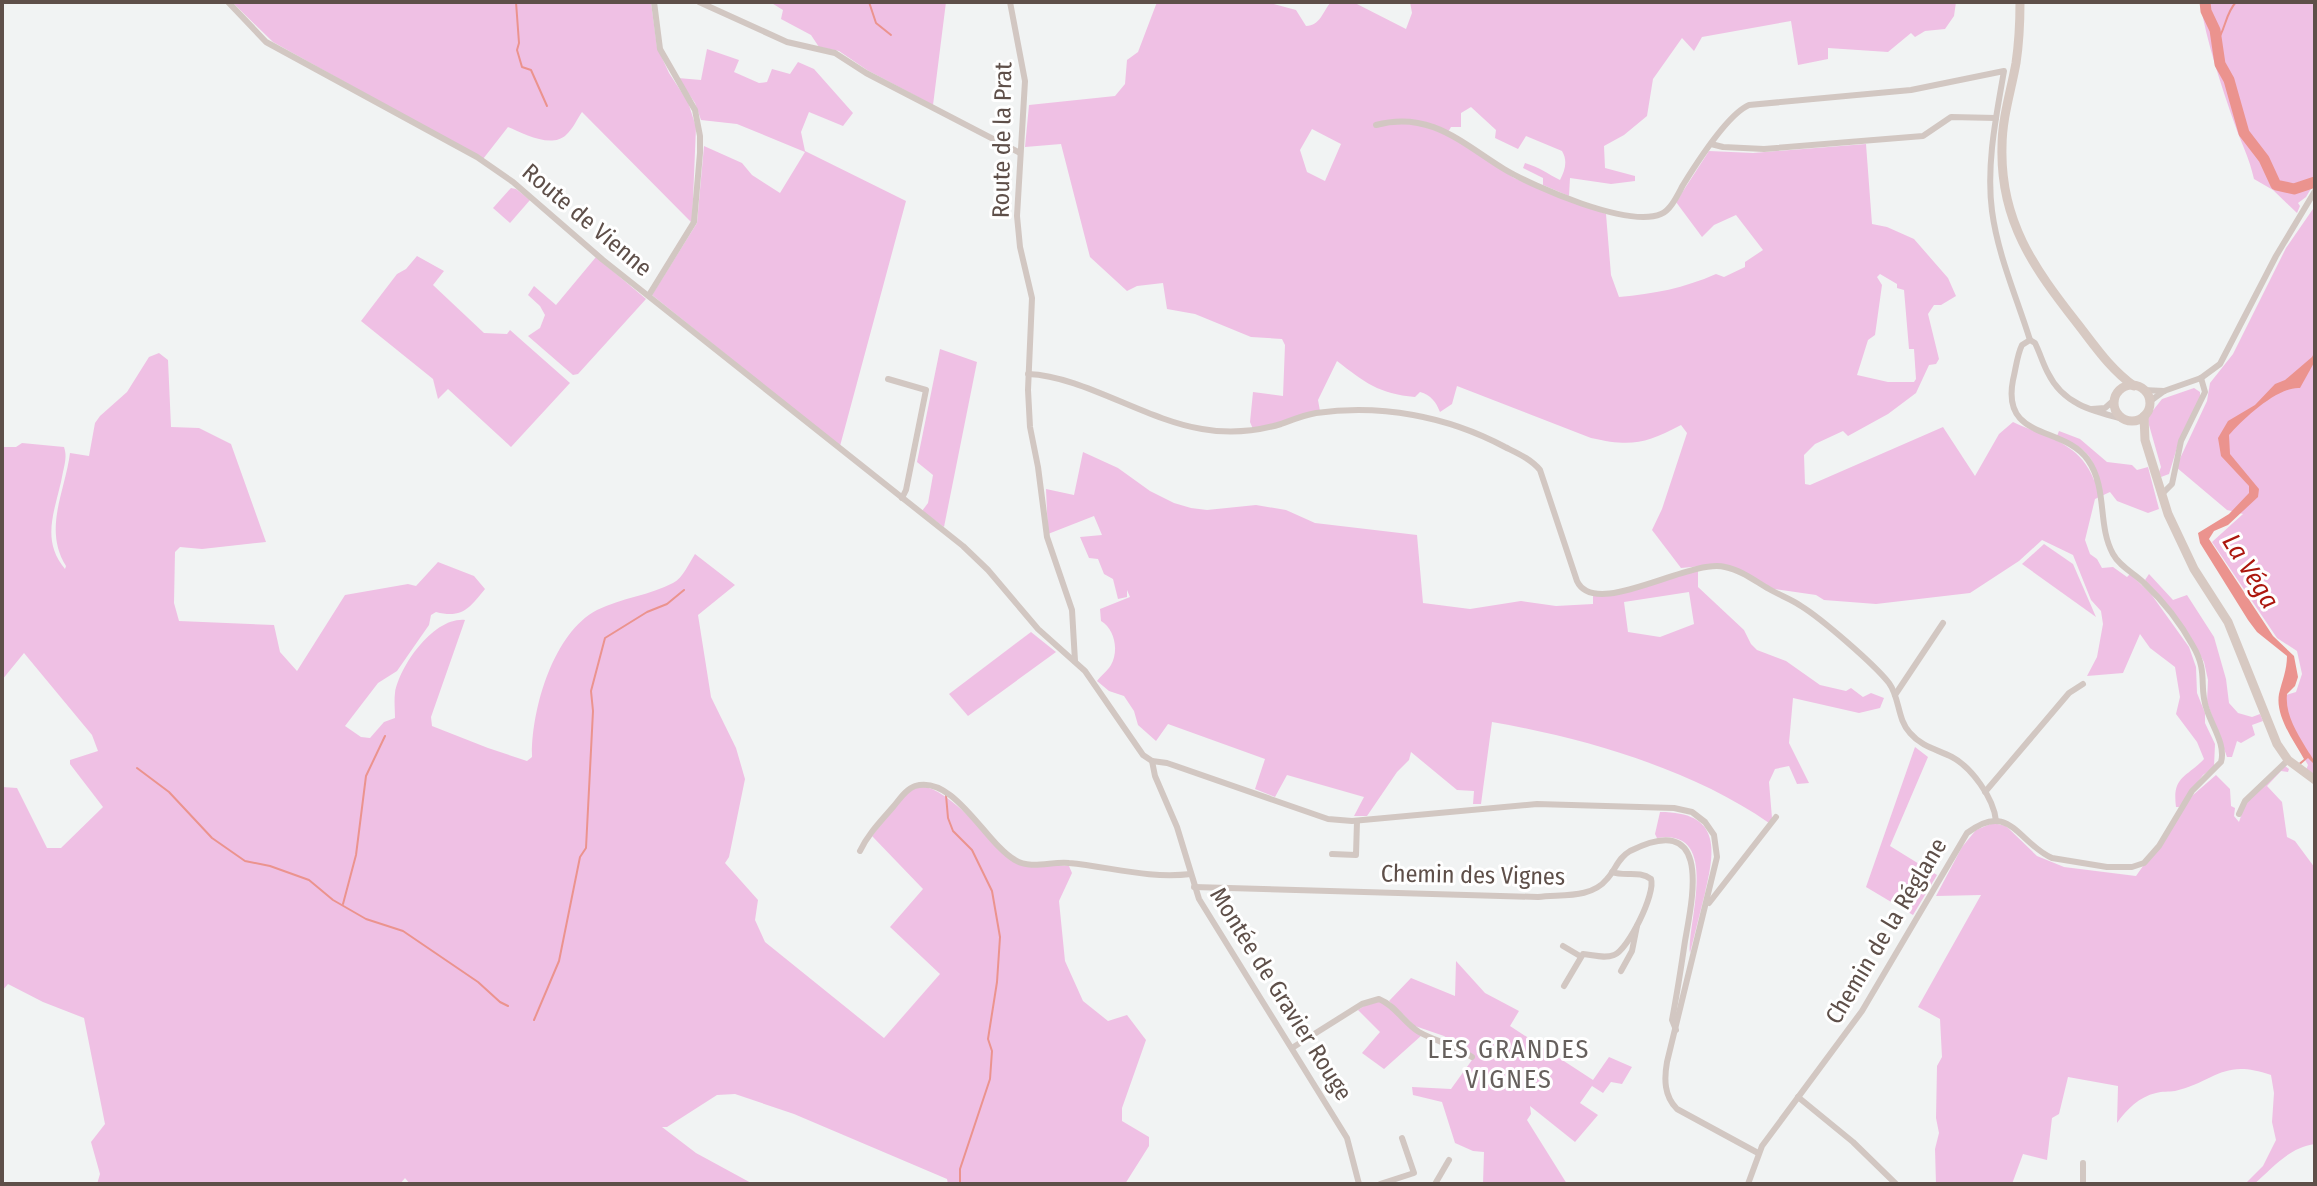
<svg xmlns="http://www.w3.org/2000/svg" width="2317" height="1186" viewBox="0 0 2317 1186" font-family="'Fira Sans Condensed',sans-serif">
  <style>
    .green { fill: #efc0e4; fill-rule: evenodd }
    .water { fill: #eb938e }
    .lines { fill: none; stroke-linecap: round; stroke-linejoin: round }
    .stream { stroke: #eb938e; stroke-width: 2 }
    .river { stroke: #eb938e; stroke-width: 11 }
    .minor { stroke: #d2c7c2; stroke-width: 6 }
    .secondary { stroke: #d7c9c2; stroke-width: 9 }
    .labels { text-anchor: middle; stroke-width: 6; stroke-linejoin: round; paint-order: stroke }
    .street-label { font-size: 24px; fill: #5e4f49; stroke: #fff }
    .water-label { font-size: 26px; font-style: italic; fill: #ac170e; stroke: #fff }
    .neighbourhood-label { font-size: 26px; letter-spacing: 2px; fill: #66605d; stroke: #fff }
  </style>
  <rect width="100%" height="100%" fill="#f1f3f3"/>
  <g class="green">
    <path d="M232,2H651L657,47L669,73L688,102L696,127L692,223L582,112C577,119 573,129 566,135C551,149 523,133 508,127L483,159L273,42Z"/>
    <path d="M770,2H946L933,105L867,70L839,51L819,47L811,35L781,19L783,10Z"/>
    <path d="M1157,2H1266L1296,10L1306,26C1320,26 1323,11 1331,2H1353L1406,29L1412,13L1410,2H1956L1954,16L1945,29L1925,31L1915,37L1911,33L1888,52L1828,48V59L1798,65L1791,21L1702,37L1694,51L1682,38L1653,79L1647,116L1624,135L1604,146L1605,168L1635,176V181L1611,184L1570,178L1569,196L1543,185V178L1523,168L1525,163C1539,167 1548,174 1560,180C1565,170 1568,161 1562,151L1526,136L1518,149L1495,138L1496,130L1471,107L1461,113V127H1451L1447,134L1514,178L1606,214L1611,275L1619,297C1654,294 1684,288 1716,274L1724,277L1745,267V262L1763,250L1736,215L1714,225L1702,237L1676,202L1709,151L1753,153L1866,144L1872,224L1887,227L1914,239L1948,278L1956,296L1941,305H1934L1928,314L1939,359L1936,364L1929,365L1916,393L1888,414L1848,436L1843,431L1815,444L1804,455L1805,484L1810,485L1943,427L1975,476L1999,434L2013,422C2047,438 2079,442 2094,480C2099,455 2077,444 2057,436L2059,431L2080,439L2107,462L2132,465L2137,470L2148,467L2159,509L2148,513L2117,501L2110,492L2095,499L2085,540L2090,554L2097,559L2102,568L2113,567L2127,577L2130,574L2151,594L2189,647L2196,667L2197,693L2205,713V723L2215,744L2214,767L2203,775L2179,807H2176C2172,776 2186,778 2204,759L2197,742L2176,714L2180,697L2175,667L2150,648L2140,634L2123,673L2087,676L2097,657L2103,624L2101,611L2091,600L2073,555L2042,540L2019,561L1970,593L1876,604L1824,600L1816,595L1774,589L1723,564L1681,568L1652,530L1662,509L1687,433L1681,425C1645,444 1631,447 1591,438L1457,386L1452,404L1440,412C1436,402 1431,395 1420,392L1415,397C1379,394 1364,382 1337,361L1318,400L1320,411L1253,429L1250,422L1253,392L1283,396L1285,345L1282,339L1251,337L1195,314L1167,309L1163,283L1137,286L1127,291L1090,257L1061,144L1025,147L1029,105L1115,96L1125,84L1127,60L1138,52ZM1312,129L1341,144L1325,181L1307,172L1300,150ZM1880,274L1897,284V288L1904,290L1909,349H1914L1916,379L1914,382H1888L1857,375L1868,340L1875,335L1882,285L1877,277Z"/>
    <path d="M2200,2H2315V182L2306,197L2298,203L2300,206L2297,213L2273,190L2254,179C2249,157 2242,145 2235,125C2221,85 2207,43 2200,2Z"/>
    <path d="M707,49L739,60L734,72L759,83L767,82L772,69L790,74L798,62L814,69L853,113L843,126L809,112L801,132L805,151L906,201L840,446L652,295L697,223L704,146L742,163L752,175L780,193L805,152L737,124L701,120L695,103L678,78L701,80Z"/>
    <path d="M511,188L516,189L530,200L510,223L493,208Z"/>
    <path d="M2315,206V775L2306,770L2308,765C2296,744 2280,722 2279,697L2296,692L2302,674L2297,651L2277,638L2212,542L2243,514L2227,510L2176,467L2207,401L2210,383L2233,354L2286,248Z"/>
    <path d="M417,256L444,271L433,285L484,333L507,334L510,330L570,383L511,447L448,389L438,399L433,379L361,321L397,274L406,269Z"/>
    <path d="M596,257L646,299L578,374L573,375L528,336L540,328L545,315L540,306L528,295L534,286L556,305Z"/>
    <path d="M940,349L977,362L944,527L922,511L928,503L933,475L917,462Z"/>
    <path d="M159,353L168,360L171,427L199,428L231,444L266,542L202,549L180,547L175,552L174,603L179,621L274,625L280,652L297,671L345,595L408,584L416,586L438,562L474,576L485,589C470,607 463,619 436,612L431,615L429,625L397,671L378,683L345,726L361,737L370,738L384,722L395,718C395,710 394,701 395,693C400,665 434,617 465,620L431,717L432,726L488,748L527,761L532,757C531,710 553,633 597,610C621,598 651,595 673,583C683,578 689,563 695,554L735,585L698,615L711,697L736,748L745,779L729,857L725,863L758,900L755,920L765,942L884,1038L940,974L890,927L923,889L872,836C882,824 904,790 919,787C944,782 995,845 1014,862L1069,866L1072,873L1059,901L1065,961L1083,1001L1108,1021L1127,1015L1146,1040L1122,1108V1121L1149,1137V1146L1125,1184H948L947,1179L794,1114L735,1094L717,1095L667,1127H662L696,1153L753,1184H410L405,1178L400,1184H97L100,1174L91,1142L105,1124L84,1018L43,1002L8,984L2,991V787L17,788L47,848H61L103,807L70,764V760L98,751L92,735L24,653L2,680V447H16L22,443L64,447C67,456 65,463 63,472C57,507 39,538 65,569L66,566C43,529 65,492 70,453L89,456L95,423L100,416L127,392L149,357Z"/>
    <path d="M2194,388L2200,392V397L2179,441L2169,474L2161,477L2159,472L2161,467L2147,418L2162,399Z"/>
    <path d="M1083,452L1118,468L1150,491L1174,503L1191,508L1207,510L1256,505L1286,510L1315,523L1417,535L1423,603L1470,609L1521,601L1556,606L1593,604V596H1604L1698,570V587L1744,630L1751,644L1757,650L1786,661L1820,685L1846,691L1851,688L1863,697L1871,693L1884,698L1880,708L1859,713L1793,698L1789,743L1809,783L1797,784L1789,766L1775,769L1769,782L1772,818L1769,823C1692,769 1584,738 1492,722L1481,804H1473L1474,791L1457,790L1411,752L1409,760L1397,772L1367,816H1354L1364,797L1287,775L1275,797L1255,789L1265,759L1168,724L1156,741L1138,725L1134,711L1124,696L1109,691L1097,681C1101,676 1108,670 1111,665C1119,651 1115,629 1101,621L1100,609L1130,597L1127,590V597L1118,599L1113,579L1104,574L1098,559L1089,558L1080,537L1102,535L1094,516L1048,534L1046,489L1074,495ZM1689,592L1694,624L1660,637L1628,632L1624,602Z"/>
    <path d="M2044,544L2073,564L2096,617L2022,564Z"/>
    <path d="M2149,574L2173,600L2187,595L2214,637L2226,679L2229,703L2238,713L2252,717L2260,714L2263,721L2252,725L2255,735L2241,743L2237,741L2232,757H2227L2207,702L2208,680L2204,662L2190,636L2145,580Z"/>
    <path d="M1031,632L1056,652L968,716L949,694Z"/>
    <path d="M1915,747L1928,757L1890,846L1937,875L1913,915L1866,887Z"/>
    <path d="M2285,766L2289,769L2288,772L2281,771L2267,786L2282,802L2287,837L2295,841L2315,868V1144C2288,1148 2274,1167 2254,1184H2245L2263,1166L2276,1140L2272,1122L2274,1093L2271,1075C2223,1058 2216,1081 2175,1091C2169,1092 2162,1091 2156,1093C2139,1097 2127,1109 2117,1123L2118,1086L2068,1077L2059,1114L2052,1118L2047,1160L2023,1154L2012,1184H1936L1935,1149L1939,1133L1936,1118L1937,1066L1942,1057L1940,1019L1918,1007L1981,895L1936,896L1962,847L1976,830L1993,823L2006,826L2037,856L2064,867L2136,876L2193,795L2216,775L2230,789L2231,806L2235,808L2234,816L2239,822L2245,804Z"/>
    <path d="M1660,812C1720,812 1716,848 1705,893C1700,913 1695,933 1690,953C1687,923 1722,827 1657,838L1655,834Z"/>
    <path d="M1456,961L1485,993L1519,1011L1510,1026L1593,1080L1609,1057L1632,1067L1622,1084L1611,1082L1603,1093L1592,1086L1580,1103L1598,1115L1575,1142L1530,1106L1531,1114L1527,1120L1567,1184H1483L1484,1152L1473,1151L1455,1143L1442,1102L1413,1095L1412,1087L1451,1089L1472,1060V1054L1444,1036L1415,1026L1389,1001L1411,978L1455,996Z"/>
    <path d="M1372,1001H1382L1422,1035L1384,1069L1362,1053L1380,1032L1358,1010Z"/>
  </g>
  <path class="water" d="M2315,351V361L2300,388C2278,386 2243,419 2229,435L2230,454L2259,489L2258,497L2228,525L2214,531L2209,539L2273,636L2294,656L2298,677L2295,686L2287,694C2285,714 2296,731 2306,748C2310,755 2314,758 2315,765L2308,758L2300,765L2299,763L2304,759C2294,741 2275,716 2279,694C2282,681 2287,670 2287,656L2257,632L2248,620L2200,543L2198,533L2229,514L2249,493V486L2221,456L2218,438L2228,421L2255,405L2275,384L2285,380L2312,357Z"/>
  <g class="lines">
    <g class="stream">
      <path d="M516,2L519,43L517,50L522,67L531,70L547,106"/>
      <path d="M869,2L876,23L891,35"/>
      <path d="M2216,43C2226,29 2225,14 2236,2"/>
      <path d="M137,768L169,792L212,838L245,861L270,866L309,880L333,900L366,919L403,931L478,982L500,1002L508,1006"/>
      <path d="M946,795L948,818L953,831L972,850L992,891L1000,937L997,982L988,1039L992,1051L990,1079L960,1169V1184"/>
      <path d="M343,904L356,855L366,776L385,736"/>
      <path d="M534,1020L559,961L580,857L586,848L593,711L591,691L605,638L647,612L667,604L684,590"/>
    </g>
    <path class="river" d="M2205,2L2206,11L2215,30L2220,64L2229,80L2244,133L2264,159L2276,185L2294,189L2315,182"/>
    <g class="minor">
      <path d="M228,2L266,42L477,157L513,182L603,260L963,546L988,570L1038,629L1085,671L1143,755L1152,761L1155,776L1177,827L1199,899L1347,1138L1359,1184"/>
      <path d="M699,2L787,42L835,53L866,73L1020,153"/>
      <path d="M1010,2L1025,81L1017,216L1020,247L1032,298L1028,390L1030,427L1038,467L1047,537L1072,610L1075,661"/>
      <path d="M1376,125C1430,110 1463,144 1504,169C1534,187 1628,228 1661,214C1671,210 1678,194 1683,185C1696,164 1728,114 1749,105L1911,90L2004,71C1996,117 1986,165 1992,211C1998,256 2017,298 2030,340"/>
      <path d="M1711,144L1723,147L1764,149L1923,136L1951,117L1996,118"/>
      <path d="M649,295L694,222L700,153V136L695,110L660,49L654,2"/>
      <path d="M1028,374C1083,376 1145,420 1202,429C1230,434 1254,432 1281,424C1292,420 1304,415 1316,413C1381,404 1447,416 1505,447C1517,453 1531,459 1540,470L1577,581C1595,620 1689,558 1725,567C1741,570 1755,581 1769,589C1779,595 1791,599 1801,606C1822,619 1874,664 1889,683C1900,698 1897,719 1910,733C1922,747 1936,749 1952,757C1971,767 1994,798 1996,821"/>
      <path d="M888,379L926,390L906,490L902,498"/>
      <path d="M2143,390L2164,391"/>
      <path d="M2149,402L2164,391L2201,378L2220,364L2276,256L2315,191"/>
      <path d="M2092,409L2105,408L2114,400"/>
      <path d="M2161,495L2172,484L2181,441L2205,392L2201,378"/>
      <path d="M1895,695L1943,623"/>
      <path d="M1152,761L1167,763L1328,819L1352,821L1537,804L1674,808L1692,812L1705,822L1714,835L1717,857L1667,1062C1664,1079 1664,1096 1677,1109L1758,1153"/>
      <path d="M1985,792L2069,693L2083,684"/>
      <path d="M2239,814L2245,801L2288,760"/>
      <path d="M860,851C868,834 881,821 893,807C899,800 906,789 915,786C954,774 986,844 1015,860C1031,870 1052,861 1069,863C1111,867 1148,879 1191,874"/>
      <path d="M1332,854L1356,855L1357,821"/>
      <path d="M1194,887L1538,897C1561,894 1591,899 1607,879C1616,869 1618,858 1630,851C1712,810 1693,896 1685,941C1681,968 1677,994 1672,1020L1676,1030"/>
      <path d="M1709,903L1776,817"/>
      <path d="M1563,946L1580,956"/>
      <path d="M1621,971L1632,951L1637,926"/>
      <path d="M1564,986L1583,954C1594,955 1604,959 1614,955C1628,950 1656,893 1651,879C1639,870 1625,877 1612,872"/>
      <path d="M1292,1048L1362,1004L1379,999C1396,1006 1404,1023 1419,1032C1437,1042 1453,1044 1472,1057"/>
      <path d="M1798,1097L1853,1142L1896,1184"/>
      <path d="M1380,1184L1414,1173L1402,1138"/>
      <path d="M1435,1184L1449,1160"/>
      <path d="M1748,1184L1762,1146L1862,1011L1967,833C2010,800 2018,843 2052,858L2107,867H2132L2144,863L2159,846L2192,791L2221,762C2226,745 2212,726 2207,710C2198,687 2209,673 2193,646C2181,624 2162,600 2144,583C2134,573 2120,567 2113,554C2097,525 2108,489 2088,460C2064,425 2001,441 2013,380C2016,368 2017,355 2022,345L2030,340L2035,343C2040,353 2043,364 2048,373C2063,404 2092,411 2123,419"/>
      <path d="M2083,1184V1163"/>
    </g>
    <g class="secondary">
      <path d="M2020,2C2020,22 2019,43 2016,63C2011,91 2002,118 2002,147C2000,221 2034,268 2077,323C2095,346 2110,369 2134,386"/>
      <circle cx="2132" cy="403" r="18"/>
      <path d="M2144,416L2145,440L2168,514L2194,569L2228,622L2277,744L2288,760L2315,780"/>
    </g>
  </g>
  <g class="labels">
    <g class="street-label">
      <text transform="translate(1002 140) rotate(-89)" y="8">Route de la Prat</text>
      <text transform="translate(587 220) rotate(40)" y="8">Route de Vienne</text>
      <text transform="translate(1473 875) rotate(1)" y="8">Chemin des Vignes</text>
      <text transform="translate(1886 931) rotate(-59)" y="8">Chemin de la Réglane</text>
      <text transform="translate(1281 994) rotate(58)" y="8">Montée de Gravier Rouge</text>
    </g>
    <g class="water-label">
      <text transform="translate(2251 571) rotate(58)" y="9">La Véga</text>
    </g>
    <g class="neighbourhood-label">
      <text x="1509" y="1058">LES GRANDES<tspan x="1509" dy="30">VIGNES</tspan></text>
    </g>
  </g>
  <rect width="2317" height="1186" fill="none" stroke="#5e4f49" stroke-width="8"/>
</svg>
